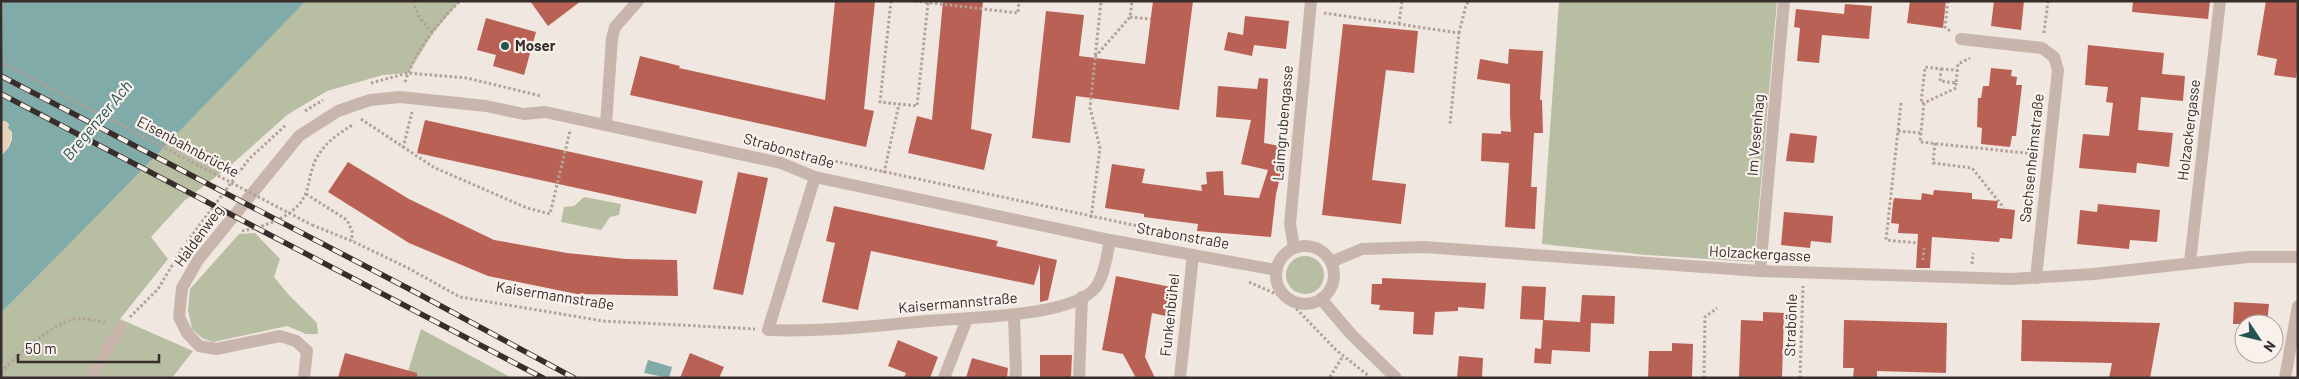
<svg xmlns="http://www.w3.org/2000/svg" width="2299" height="379" viewBox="0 0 2299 379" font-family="Barlow,sans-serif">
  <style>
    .green { fill: #b8bea1 }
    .sand { fill: #e8d3ba }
    .water { fill: #81aba8 }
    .building { fill: #ba6155 }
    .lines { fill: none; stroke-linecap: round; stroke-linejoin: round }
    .path { stroke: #b3a097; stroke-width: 3; stroke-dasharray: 2.5 2.5; stroke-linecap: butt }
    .minor { stroke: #c8b6ad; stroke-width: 12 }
    .rail-casing { stroke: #372d2b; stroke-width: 5.5 }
    .rail { stroke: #f8f1ec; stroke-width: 4; stroke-dasharray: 11; stroke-linecap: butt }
    .path-bridge { stroke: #b3a097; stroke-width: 3; stroke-dasharray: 2.5 2.5; stroke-linecap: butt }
    .poi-dot { fill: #245452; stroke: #f8f1ec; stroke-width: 2 }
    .labels { text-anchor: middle; stroke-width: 4.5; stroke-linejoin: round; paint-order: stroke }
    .poi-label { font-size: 15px; font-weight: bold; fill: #372d2b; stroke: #f8f1ec; text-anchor: start }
    .street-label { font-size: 15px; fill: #372d2b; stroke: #f8f1ec }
    .water-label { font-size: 16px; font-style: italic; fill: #245452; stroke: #f8f1ec }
  </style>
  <rect width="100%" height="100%" fill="#f0e7e0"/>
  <g class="green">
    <path d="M306,1H460L433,33L408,73L383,75L327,91L287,115L230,166L184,201L151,237L168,259L120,319L193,351L172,378H1V313C104,210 203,104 306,1Z"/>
    <path d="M1559,1H1777L1754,262L1647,255L1542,244Z"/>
    <path d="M584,197L621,204L619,215L610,217L601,230L561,222L564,207L574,206Z"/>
    <path d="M255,233L280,259L274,277L288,294L317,323L318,334H306L287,326L213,342L202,338L192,329L188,310L190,289L239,234Z"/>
    <circle cx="1305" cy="275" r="19"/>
    <path d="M421,329L512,378H406Z"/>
  </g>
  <path class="sand" d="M1,121H5C17,133 10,146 1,156Z"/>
  <g class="water">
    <path d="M3,1H306C204,105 104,210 1,313V156L9,147L12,139V132L8,128L9,124L5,121H1Z"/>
    <path d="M648,360L672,367L669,378L644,373Z"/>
  </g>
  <g class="building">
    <path d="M530,1H581L548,26Z"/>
    <path d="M835,1H875L864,109L874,111L866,147L630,95L640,56L680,66L679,68L825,100Z"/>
    <path d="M943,1H983L971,129L992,134L984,170L908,153L917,116L932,120Z"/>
    <path d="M1153,1H1193L1179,110L1076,96L1070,143L1032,138L1046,11L1084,15L1079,56L1145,64Z"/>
    <path d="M1910,1H1946L1943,28L1907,23Z"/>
    <path d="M1994,1H2024L2021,30L1991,26Z"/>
    <path d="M2133,1H2210L2208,19L2132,12Z"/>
    <path d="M2266,1H2298V65L2296,78L2274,75L2277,59L2257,55Z"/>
    <path d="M1845,4L1872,6L1869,39L1822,35L1819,63L1797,61L1800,28L1794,27L1796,9L1844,14Z"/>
    <path d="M1245,16L1289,21L1286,49L1254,45L1252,56L1224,50L1228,32L1243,35Z"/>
    <path d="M486,18L536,32L524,75L493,66L496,55L477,50Z"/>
    <path d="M1343,24L1418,31L1414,73L1386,70L1372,180L1406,184L1401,224L1322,215Z"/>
    <path d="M2088,45L2164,53L2162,74L2185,76L2183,101L2141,97L2138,130L2173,133L2169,167L2137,163L2136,173L2079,168L2083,134L2109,136L2113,103L2106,102L2108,87L2085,85Z"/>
    <path d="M1509,49L1543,51L1540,100H1542L1543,133H1534L1531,187H1537L1535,229L1505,227L1509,163L1481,161L1482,133L1501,134V131L1511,132L1510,114V84L1477,79L1480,59L1508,64Z"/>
    <path d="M1991,68L2012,70L2011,76L2017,77L2016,85H2022L2016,136H2012L2010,147L1981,144L1982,128L1977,127L1978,98H1981L1983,86H1989Z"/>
    <path d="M1259,78L1268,79L1264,143L1280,146L1277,165L1283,166L1276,194L1271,237L1197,231L1198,224L1144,217V214L1105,208L1112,164L1145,169L1142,183L1202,191L1201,185L1207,184L1206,172L1223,171L1224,195L1259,198L1268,170L1241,164L1251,120L1216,117L1218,86L1257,89Z"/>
    <path d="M425,120L703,181L696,214L417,153Z"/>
    <path d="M1790,133L1817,136L1814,163L1786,161Z"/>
    <path d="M348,162L409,199L494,240L567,253L626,259L677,260L678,296L577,294L488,276L409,243L328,192Z"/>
    <path d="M738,172L768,178L743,295L713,289Z"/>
    <path d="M1934,190L1972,193V199L1998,201L1997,208L2015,210L2012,239L2000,238L1999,242L1932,237L1930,268H1916L1918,234L1898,233L1899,224L1891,223L1893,203L1894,198L1921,200L1922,193L1933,195Z"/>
    <path d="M2098,204L2160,210L2157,242L2130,240L2129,249L2077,244L2080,210L2097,212Z"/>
    <path d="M834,206L998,241L996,246L1057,260L1048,300L1040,302V264L1034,285L871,251L858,310L822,302L835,243L826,241Z"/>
    <path d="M1784,212L1833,216L1831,243L1811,241L1810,248L1781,245Z"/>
    <path d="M1116,276L1171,287L1166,316L1152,313L1145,357L1155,378H1136L1123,354L1102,350Z"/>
    <path d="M1382,278L1486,283L1484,309L1458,307V311L1435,312L1433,335L1413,334L1414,312L1379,310L1380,305L1371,304L1372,284H1382Z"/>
    <path d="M1522,286L1546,287L1544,320L1520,319Z"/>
    <path d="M1582,295L1615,296L1614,324L1591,323L1590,352L1552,350L1551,364L1534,363L1535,348L1541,349L1543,320L1580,322Z"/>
    <path d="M2234,302L2269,304L2267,324H2233Z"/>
    <path d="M1763,312L1784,313L1782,378H1739L1741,320L1763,321Z"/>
    <path d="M1844,320L1947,323L1946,373L1877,371V378H1853L1854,368H1843Z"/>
    <path d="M2022,320L2160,323L2150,378H2109L2112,363L2021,361Z"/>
    <path d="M898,340L938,357L930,378H904L906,373L888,366Z"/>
    <path d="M1672,343L1693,344L1692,378H1648L1649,351H1672Z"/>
    <path d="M345,353L417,373V378H338Z"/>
    <path d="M690,353L724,367L719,378H680Z"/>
    <path d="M1040,355H1072L1071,378H1040Z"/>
    <path d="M1459,356L1483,358L1482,378H1457Z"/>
    <path d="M972,358L1008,368L1007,378H966Z"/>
  </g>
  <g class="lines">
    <g class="path">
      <path d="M413,1L419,17L433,33"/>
      <path d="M891,1L880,102L917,106L928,3"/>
      <path d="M915,1L1018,13L1019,1"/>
      <path d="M1948,1L1945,27L1950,31"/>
      <path d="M1324,13L1459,33L1450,124"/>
      <path d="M1130,17L1151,19"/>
      <path d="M1399,24L1402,1"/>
      <path d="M1459,33L1466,5L1469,1"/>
      <path d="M2044,33L2048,1"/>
      <path d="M1095,57L1130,17L1132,1"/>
      <path d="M1941,69L1957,70"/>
      <path d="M405,82C414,53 438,22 460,1"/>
      <path d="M371,83L408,73L467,78L541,96"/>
      <path d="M1956,83V88L1924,103H1921L1925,67L1941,69L1940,81L1956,83L1958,64L1970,58"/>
      <path d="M1901,103L1886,240L1918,243"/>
      <path d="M1924,103L1920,142L2035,154"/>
      <path d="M305,111L323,100"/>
      <path d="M361,119L435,168L527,208L550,214L570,131"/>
      <path d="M1898,131L1921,133"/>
      <path d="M1935,143L1933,163L1972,168L2004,208"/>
      <path d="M403,148L412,112"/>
      <path d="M806,155L1166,232"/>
      <path d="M884,173L899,104"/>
      <path d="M306,194L347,220L352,231V241"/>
      <path d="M1091,218L1100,148L1090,108L1101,1"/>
      <path d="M312,225L352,241L408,268L460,297L603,321L755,329"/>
      <path d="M242,231C266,226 299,216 307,190C310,178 312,164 319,154C327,141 341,132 354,124"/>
      <path d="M1923,260L1924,248"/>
      <path d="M1972,264L1973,253"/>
      <path d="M1249,282L1287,299L1336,350L1369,376"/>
      <path d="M130,317L158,289L183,247L249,159L286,125"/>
      <path d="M1,372C18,355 48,327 71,320C81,317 96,320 106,323"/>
      <path d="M1330,377L1343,356"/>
      <path d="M1704,378L1705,317L1717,308"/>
      <path d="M1800,378L1803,286"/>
    </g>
    <g class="minor">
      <path d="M1961,39L2042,48L2054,57L2058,70L2036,278"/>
      <path d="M606,125L612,38L615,27L638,1"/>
      <path d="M815,177L768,330C824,332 872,326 927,321C963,317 1073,318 1096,287C1105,274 1107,254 1110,240"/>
      <circle cx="1305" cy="275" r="29"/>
      <path d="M1294,247L1290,224L1311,1"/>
      <path d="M1331,262L1362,249L1423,247L1760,271L2011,279L2094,274L2248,257H2298"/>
      <path d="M2190,262L2220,1"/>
      <path d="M1760,271L1784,1"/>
      <path d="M1321,299L1351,334L1396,378"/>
      <path d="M1014,316L1016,372L1015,378"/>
      <path d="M90,378L121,327"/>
      <path d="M304,378L307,351L296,341L280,336L216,349L199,346L187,333L179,317L182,288L198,260L299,136L338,111L370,100L400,97L486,106L524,114L545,112L781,163L815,177L1110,240L1276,270"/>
      <path d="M944,378L967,319"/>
      <path d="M1079,378L1082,297"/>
      <path d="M1180,378L1193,255"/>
      <path d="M2285,378L2298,306"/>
    </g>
    <g class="rail-casing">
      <g id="rail">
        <path d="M1,76L415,292L574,378"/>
        <path d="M1,94L543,378"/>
      </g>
    </g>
    <use href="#rail" class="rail"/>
    <path class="path-bridge" d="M1,62L312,225"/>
  </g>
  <circle class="poi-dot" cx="505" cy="46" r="5"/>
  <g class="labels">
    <g class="poi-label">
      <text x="515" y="51">Moser</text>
    </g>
    <g class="street-label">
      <text transform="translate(1283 123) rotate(-85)" y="5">Laimgrubengasse</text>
      <text transform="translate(2189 130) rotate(-83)" y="5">Holzackergasse</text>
      <text transform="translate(1756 135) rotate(-85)" y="5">Im Vesenhag</text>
      <text transform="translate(188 147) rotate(28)" y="5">Eisenbahnbrücke</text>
      <text transform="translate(789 151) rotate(16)" y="5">Strabonstraße</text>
      <text transform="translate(2032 158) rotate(-84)" y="5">Sachsenheimstraße</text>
      <text transform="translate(199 236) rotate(-54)" y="5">Haldenweg</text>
      <text transform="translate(1183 236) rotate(10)" y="5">Strabonstraße</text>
      <text transform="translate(1760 254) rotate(3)" y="5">Holzackergasse</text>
      <text transform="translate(555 296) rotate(9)" y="5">Kaisermannstraße</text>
      <text transform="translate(958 303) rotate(-5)" y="5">Kaisermannstraße</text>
      <text transform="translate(1170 315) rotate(-84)" y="5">Funkenbühel</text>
      <text transform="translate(1791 325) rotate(-88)" y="5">Strabönle</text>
    </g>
    <g class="water-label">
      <text transform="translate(97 120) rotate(-50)" y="6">Bregenzer Ach</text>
    </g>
  </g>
  <rect width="2299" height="379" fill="none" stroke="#372d2b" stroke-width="5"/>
  <g transform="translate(2259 339) rotate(125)"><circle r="24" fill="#f8f1ec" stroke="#aba39f"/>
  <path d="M0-4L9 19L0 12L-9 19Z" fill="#245452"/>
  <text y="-8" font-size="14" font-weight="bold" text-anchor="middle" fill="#372d2b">N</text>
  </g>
  <path d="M18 354v8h141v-8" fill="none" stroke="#372d2b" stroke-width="2.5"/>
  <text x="25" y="354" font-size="15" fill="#372d2b" stroke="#f8f1ec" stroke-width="4" paint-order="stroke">50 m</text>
</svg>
